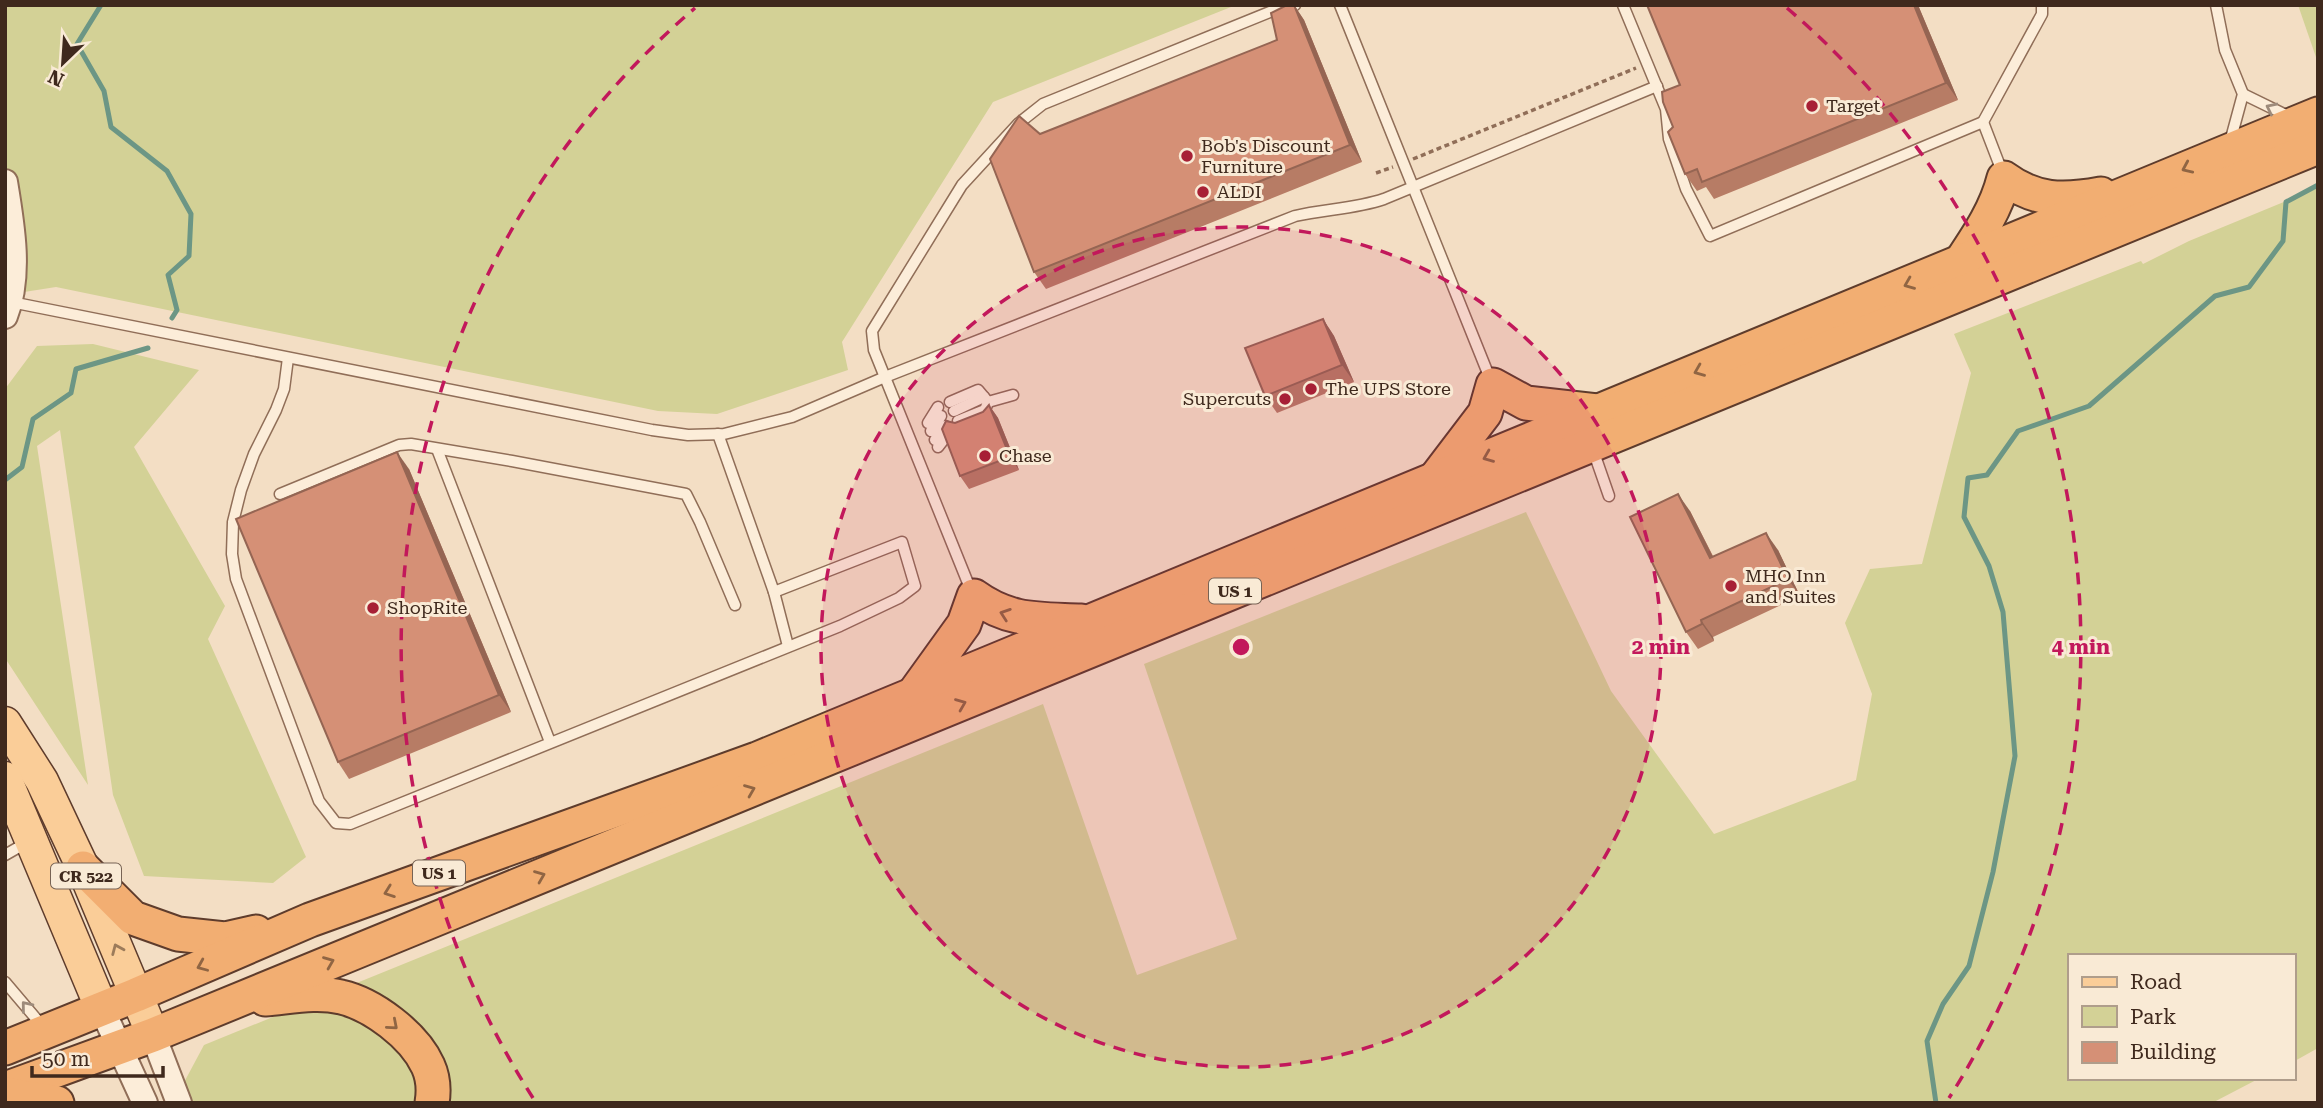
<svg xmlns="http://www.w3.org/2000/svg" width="2323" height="1108" viewBox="0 0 2323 1108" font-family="'Roboto Serif',serif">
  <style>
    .green { fill: #d3d196 }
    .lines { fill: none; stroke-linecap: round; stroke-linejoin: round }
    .stream { stroke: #6c9685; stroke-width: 5 }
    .service-casing { stroke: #906e58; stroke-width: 13 }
    .tertiary-casing { stroke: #906e58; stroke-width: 28 }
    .primary-casing { stroke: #5e3c2c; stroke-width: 35 }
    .trunk-casing { stroke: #5e3c2c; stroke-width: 37 }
    .path { stroke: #906e58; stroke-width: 3.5; stroke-dasharray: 5 3.5; stroke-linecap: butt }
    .service { stroke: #fcedd9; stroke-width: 10 }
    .tertiary { stroke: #fcedd9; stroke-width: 24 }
    .primary { stroke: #facd98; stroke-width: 32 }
    .trunk { stroke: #f2ae72; stroke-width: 33 }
    .wall { fill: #b77c65 }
    .shaded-wall { fill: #956553 }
    .building { fill: #d59076; stroke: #956553; stroke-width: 2 }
    .oneway { stroke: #9e8b7b }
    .oneway2 { stroke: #906543 }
    .oneway3 { stroke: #9c7b5a }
    .ring { fill: none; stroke: #c2185b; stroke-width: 3.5; stroke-dasharray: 12 9 }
    .poi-dot { fill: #a72035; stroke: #f9ead5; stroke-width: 2.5 }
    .labels { text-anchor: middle; stroke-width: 6; stroke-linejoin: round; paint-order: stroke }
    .shield { fill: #f9ead5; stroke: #776354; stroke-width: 2 }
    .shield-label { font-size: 16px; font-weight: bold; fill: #3f291d }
    .poi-label { font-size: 18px; fill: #3f291d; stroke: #f9ead5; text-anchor: start }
    .centre { fill: #c2185b; stroke: #f9ead5; stroke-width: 3.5 }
    .ring-label { font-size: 21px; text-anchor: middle; font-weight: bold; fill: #c2185b; stroke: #f9ead5; stroke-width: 6; stroke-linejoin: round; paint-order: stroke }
  </style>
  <rect width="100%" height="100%" fill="#f3dec4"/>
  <g class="green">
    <path d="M5,5H1236L993,102L842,342L848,370L717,414L658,411L56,287L5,295Z"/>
    <path d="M2298,5H2318V63Z"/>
    <path d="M2318,188V1048L2293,1062V956H2069V1078H2260L2212,1103H173L204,1045L1043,704L1137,975L1237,939L1144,664L1526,512L1611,691L1714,834L1856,780L1872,694L1845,623L1870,569L1922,564L1971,373L1954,334L2141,261L2143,264L2189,241Z"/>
    <path d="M93,344L199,370L134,447L225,606L208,639L306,857L273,883L144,876L113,795L60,430L37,446L88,785L5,658V389L37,346Z"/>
  </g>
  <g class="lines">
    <g class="stream">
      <path d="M101,5L77,44L104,91L111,127L167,171L191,214L189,256L168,275L177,310L172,318"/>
      <path d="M5,480L22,467L33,419L71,393L76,369L148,348"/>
      <path d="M1936,1103L1927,1041L1943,1004L1969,966L1993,872L2015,756L2003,612L1989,566L1964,517L1968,478L1987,475L2018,431L2089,406L2215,296L2249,287L2283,241L2286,202L2318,185"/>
    </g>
    <g class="service-casing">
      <g id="service">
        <path d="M1340,5L1491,381"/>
        <path d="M1623,5L1666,109L1669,139L1686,189L1710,236L1983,122L2003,174"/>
        <path d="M2216,5L2225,50L2243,94L2230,142"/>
        <path d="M2243,94L2290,117"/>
        <path d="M1983,122L2042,14V5"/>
        <path d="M11,302L652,430L688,435L724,434L792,417L885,377L1295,216C1324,209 1355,209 1384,199L1657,86"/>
        <path d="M288,358L284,389L276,410L254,454L241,490L233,522L232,554L236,579L319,801L336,823L350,824L840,626L899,598L915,586L902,542L774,592"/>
        <path d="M950,402L978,390L988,402L1013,395"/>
        <path d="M954,411L984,397"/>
        <path d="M958,421L985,410L988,402"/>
        <path d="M928,423L938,407"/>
        <path d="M931,431L941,416"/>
        <path d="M718,434L774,592L788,646"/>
        <path d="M935,440L945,426"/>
        <path d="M938,447L948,434"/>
        <path d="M437,449L550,742"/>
        <path d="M1593,450L1609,496"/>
        <path d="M280,494L399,445L411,444L512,461L686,494L700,522L735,605"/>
        <path d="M972,593L874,350L872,331L962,185L1019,123L1043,104L1277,9L1295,5"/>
        <path d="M5,855L26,843"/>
        <path d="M5,982L44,1028"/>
      </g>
    </g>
    <g class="tertiary-casing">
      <g id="tertiary">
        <path d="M5,182C12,224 21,276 5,316"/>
        <path d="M101,1007L145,1103"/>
        <path d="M153,1035L179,1103"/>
      </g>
    </g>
    <g class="primary-casing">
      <g id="primary">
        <path d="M5,723L42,781L83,868L153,1035"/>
        <path d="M5,778L101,1007"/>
      </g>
    </g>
    <g class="trunk-casing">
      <g id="trunk">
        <path d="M1960,263C1978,236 1996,210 2004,178C2035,201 2063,201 2101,194"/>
        <path d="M1434,480L1485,413L1493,385L1526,403L1597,411"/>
        <path d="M915,692L964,624L974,596C1010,622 1038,619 1081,621"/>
        <path d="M83,868L133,918L178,934L225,939L256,932"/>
        <path d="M265,999C290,997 317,991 341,997C372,1004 414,1035 428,1066C433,1077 434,1091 432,1103"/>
        <path d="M5,1048L136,995L310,920L757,759L2318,114"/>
        <path d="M5,1089L153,1035L2318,147"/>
        <path d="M5,1094L57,1103"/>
      </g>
    </g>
    <g class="path">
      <path d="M1413,159L1636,68"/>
      <path d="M1376,173L1393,167"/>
    </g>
    <use href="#service" class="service"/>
    <use href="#tertiary" class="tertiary"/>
    <use href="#primary" class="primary"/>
    <use href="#trunk" class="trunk"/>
  </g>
  <g class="wall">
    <path d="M1287,5H1294L1304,20L1362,162L1046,289L1034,272L1040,134L1277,40Z"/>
    <path d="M1918,5L1958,100L1714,199L1706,187L1697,191L1685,174L1673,127L1680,85Z"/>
    <path d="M1323,319L1334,336L1354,382L1277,413L1265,396Z"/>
    <path d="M989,405L998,418L1019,470L969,489L960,476L955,423L983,412Z"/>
    <path d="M409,469L511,712L349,779L338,762Z"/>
    <path d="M1690,511L1713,556L1778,550L1800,596L1713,637L1714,641L1698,649L1686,632Z"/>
  </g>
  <g class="shaded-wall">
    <path d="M1294,5L1304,20L1362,162L1350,145Z"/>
    <path d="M1914,5H1918L1958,100L1946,83Z"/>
    <path d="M1323,319L1334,336L1354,382L1342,365Z"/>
    <path d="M989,405L998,418L1019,470L1010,457Z"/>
    <path d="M397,452L409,469L511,712L499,695Z"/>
    <path d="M1678,494L1690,511L1722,575L1710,558Z"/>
    <path d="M1766,533L1778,550L1800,596L1788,579Z"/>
    <path d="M1701,620L1713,637L1714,641L1702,624Z"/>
  </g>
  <g class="building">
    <path d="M1287,5H1294L1350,145L1034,272L990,159L1019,116L1040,134L1277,40L1271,13Z"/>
    <path d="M1647,5H1914L1946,83L1702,182L1697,169L1685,174L1668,132L1673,127L1663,102L1662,92L1680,85Z"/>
    <path d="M1323,319L1342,365L1265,396L1245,348Z"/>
    <path d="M989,405L1010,457L960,476L942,429L946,421L955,423L983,412Z"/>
    <path d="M397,452L499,695L338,762L236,519Z"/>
    <path d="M1678,494L1710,558L1766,533L1788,579L1701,620L1702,624L1686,632L1630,517Z"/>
  </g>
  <defs><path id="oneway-chevron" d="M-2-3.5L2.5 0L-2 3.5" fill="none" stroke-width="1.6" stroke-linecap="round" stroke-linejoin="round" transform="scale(1.75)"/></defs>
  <g class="oneway">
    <use href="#oneway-chevron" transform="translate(2271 108) rotate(-154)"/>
    <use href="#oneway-chevron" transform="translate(26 1006) rotate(-129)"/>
  </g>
  <g class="oneway2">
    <use href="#oneway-chevron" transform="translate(2187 168) rotate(156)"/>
    <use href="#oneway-chevron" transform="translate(1909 284) rotate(158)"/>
    <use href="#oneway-chevron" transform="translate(1699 371) rotate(158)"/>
    <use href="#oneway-chevron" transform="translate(1488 457) rotate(158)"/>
    <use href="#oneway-chevron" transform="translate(1005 614) rotate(-161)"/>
    <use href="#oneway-chevron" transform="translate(961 704) rotate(-22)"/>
    <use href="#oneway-chevron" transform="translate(750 790) rotate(-22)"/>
    <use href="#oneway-chevron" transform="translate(540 876) rotate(-22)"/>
    <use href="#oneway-chevron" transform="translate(389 892) rotate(160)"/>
    <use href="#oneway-chevron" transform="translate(329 962) rotate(-22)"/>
    <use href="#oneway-chevron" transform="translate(202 966) rotate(157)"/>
    <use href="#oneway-chevron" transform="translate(393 1025) rotate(41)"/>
  </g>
  <use class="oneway3" href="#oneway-chevron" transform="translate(117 949) rotate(-113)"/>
  <circle cx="1241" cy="647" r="420" fill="#c2185b" fill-opacity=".12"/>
  <g class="ring">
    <circle cx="1241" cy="647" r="420"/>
    <path d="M533 1098A840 840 0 0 1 695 8M1787 8A840 840 0 0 1 1949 1098"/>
  </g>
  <g class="poi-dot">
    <circle cx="1812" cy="106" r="7"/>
    <circle cx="1187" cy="156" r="7"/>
    <circle cx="1203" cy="192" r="7"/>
    <circle cx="1311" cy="389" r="7"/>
    <circle cx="1285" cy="399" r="7"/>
    <circle cx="985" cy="456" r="7"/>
    <circle cx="1731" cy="586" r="7"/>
    <circle cx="373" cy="608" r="7"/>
  </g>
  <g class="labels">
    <g class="shield">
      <rect x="1209" y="578.5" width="52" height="25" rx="5"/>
      <rect x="413" y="860.5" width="52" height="25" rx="5"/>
      <rect x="51" y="863.5" width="70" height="25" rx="5"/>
    </g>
    <g class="shield-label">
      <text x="1235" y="597">US 1</text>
      <text x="439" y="879">US 1</text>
      <text x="86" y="882">CR 522</text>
    </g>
    <g class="poi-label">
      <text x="1826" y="112">Target</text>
      <text x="1201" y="152">Bob's Discount<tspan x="1201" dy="21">Furniture</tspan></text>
      <text x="1217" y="198">ALDI</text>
      <text x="1325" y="395">The UPS Store</text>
      <text x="1271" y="405" text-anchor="end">Supercuts</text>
      <text x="999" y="462">Chase</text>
      <text x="1745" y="582">MHO Inn<tspan x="1745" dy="21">and Suites</tspan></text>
      <text x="387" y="614">ShopRite</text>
    </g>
  </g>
  <circle cx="1241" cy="647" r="10" class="centre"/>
  <g class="ring-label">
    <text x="1661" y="654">2 min</text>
    <text x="2081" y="654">4 min</text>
  </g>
  <rect width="2323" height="1108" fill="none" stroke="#3f291d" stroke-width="14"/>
  <rect x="2068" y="954" width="228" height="126" fill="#f9ead5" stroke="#af9d8b" stroke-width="2"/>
  <rect x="2082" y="977" width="35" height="10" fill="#facd98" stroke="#af9d8b" stroke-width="2"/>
  <text x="2130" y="989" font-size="21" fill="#3f291d">Road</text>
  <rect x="2082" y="1006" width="35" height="21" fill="#d3d196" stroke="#af9d8b" stroke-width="2"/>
  <text x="2130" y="1024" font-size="21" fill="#3f291d">Park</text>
  <rect x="2082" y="1042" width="35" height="21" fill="#d59076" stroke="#af9d8b" stroke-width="2"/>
  <text x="2130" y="1059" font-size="21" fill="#3f291d">Building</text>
  <g transform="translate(63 63) rotate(205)" stroke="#f9ead5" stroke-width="5" paint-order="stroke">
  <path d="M0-5L12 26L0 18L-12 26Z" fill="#3f291d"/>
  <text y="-10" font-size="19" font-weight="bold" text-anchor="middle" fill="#3f291d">N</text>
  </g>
  <path d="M32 1066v10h131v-10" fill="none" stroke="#3f291d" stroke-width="3.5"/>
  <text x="42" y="1066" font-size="21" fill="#3f291d" stroke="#f9ead5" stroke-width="5" paint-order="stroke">50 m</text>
</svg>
